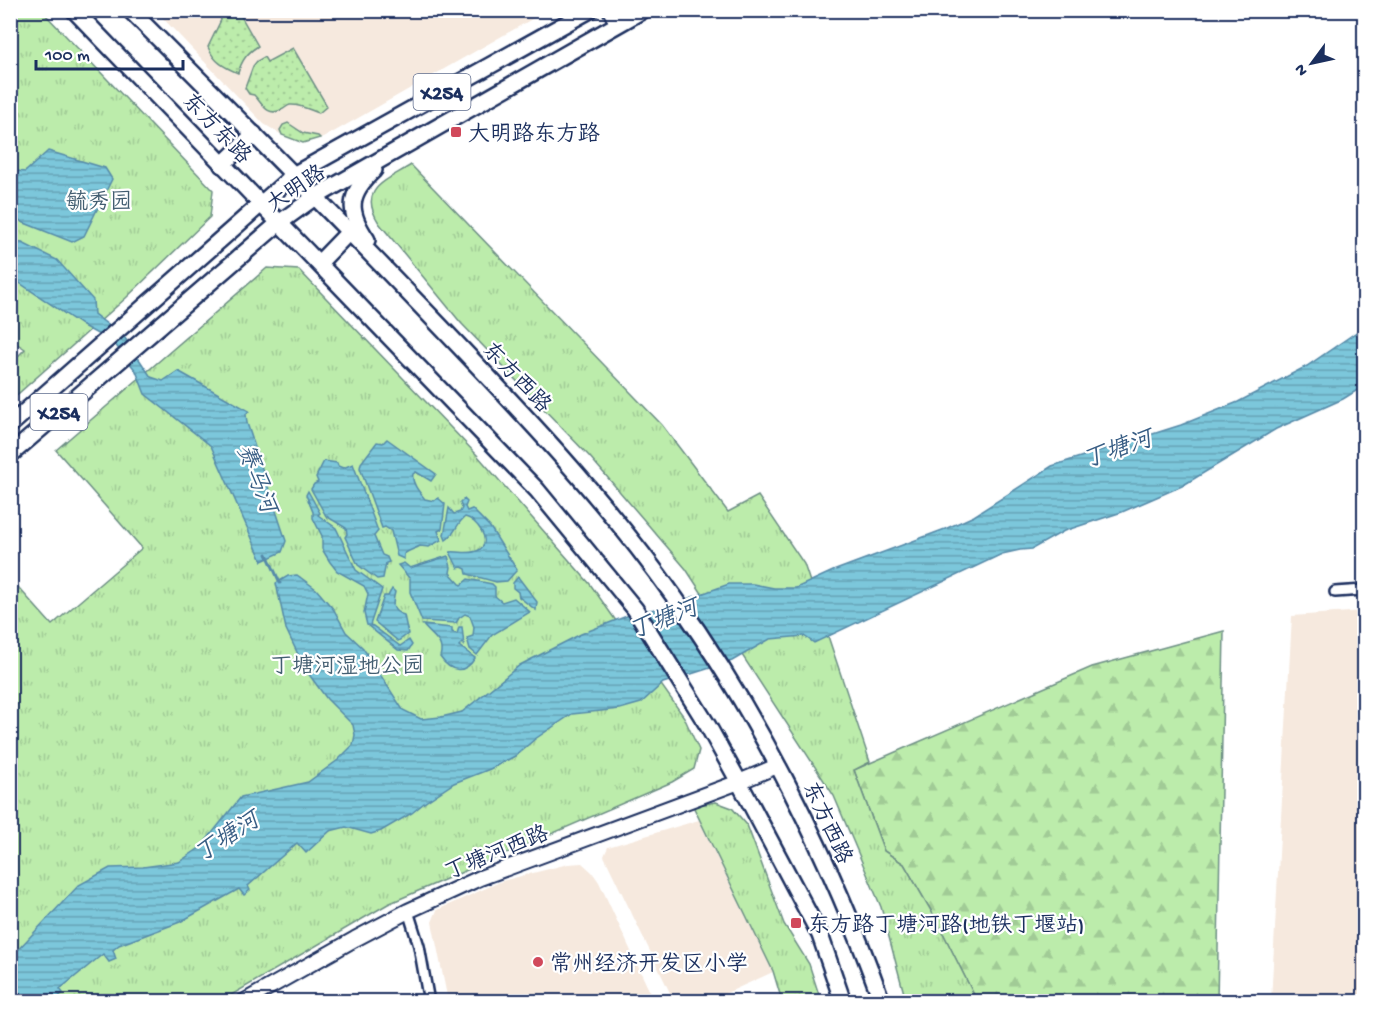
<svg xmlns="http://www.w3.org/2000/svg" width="1375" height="1012" viewBox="0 0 1375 1012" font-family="'Gochi Hand','LXGW WenKai TC',sans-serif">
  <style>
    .built { fill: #f6e9de }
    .grass { fill: url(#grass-dots); stroke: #6c8e84; stroke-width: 1.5 }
    .forest { fill: url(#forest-firs); stroke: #6c8e84; stroke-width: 1.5 }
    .park { fill: url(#park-tufts); stroke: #6c8e84; stroke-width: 1.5 }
    .pitch { fill: #bcecab; stroke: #6c8e84; stroke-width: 1.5 }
    .water { fill: url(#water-rules); stroke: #558aa9; stroke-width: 1.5 }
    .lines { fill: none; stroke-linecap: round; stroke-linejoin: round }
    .stream { stroke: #558aa9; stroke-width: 3 }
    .street-casing { stroke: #1b2f5e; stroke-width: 14 }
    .secondary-casing { stroke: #1b2f5e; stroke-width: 18 }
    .primary-casing { stroke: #1b2f5e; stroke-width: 20 }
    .street { stroke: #fff; stroke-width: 9 }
    .secondary { stroke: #fff; stroke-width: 14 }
    .primary { stroke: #fff; stroke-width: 15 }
    .poi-dot { fill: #d1495b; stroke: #fff; stroke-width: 2 }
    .labels { text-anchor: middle; stroke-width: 4.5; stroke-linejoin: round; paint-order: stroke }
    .shield { fill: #fff; stroke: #5f6d8e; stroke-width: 1.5 }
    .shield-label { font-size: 21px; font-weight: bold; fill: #1b2f5e }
    .street-label { font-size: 22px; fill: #1b2f5e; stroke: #fff }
    .poi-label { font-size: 22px; fill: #1b2f5e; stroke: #fff; text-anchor: start }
    .park-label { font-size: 22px; fill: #435e71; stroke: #fff }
    .water-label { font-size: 24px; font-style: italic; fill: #385d84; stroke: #fff }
  </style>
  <defs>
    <pattern id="grass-dots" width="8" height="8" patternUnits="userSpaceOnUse" patternTransform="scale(1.5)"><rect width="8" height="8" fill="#bcecab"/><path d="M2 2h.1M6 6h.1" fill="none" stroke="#a1cb96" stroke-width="1.8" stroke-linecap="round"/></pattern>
    <pattern id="forest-firs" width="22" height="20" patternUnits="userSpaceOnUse" patternTransform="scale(1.5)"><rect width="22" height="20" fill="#bcecab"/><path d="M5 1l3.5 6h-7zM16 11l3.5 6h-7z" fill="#a1cb96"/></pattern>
    <pattern id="park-tufts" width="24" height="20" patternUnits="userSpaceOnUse" patternTransform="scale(1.5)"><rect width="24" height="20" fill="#bcecab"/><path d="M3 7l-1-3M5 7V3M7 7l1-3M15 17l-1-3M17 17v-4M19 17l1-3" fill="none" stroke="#a1cb96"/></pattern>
    <pattern id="water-rules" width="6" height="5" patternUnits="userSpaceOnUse" patternTransform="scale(1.5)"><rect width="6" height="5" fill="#7cc7db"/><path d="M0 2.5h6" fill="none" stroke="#65a2b5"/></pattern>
  </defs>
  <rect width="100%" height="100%" fill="#fff"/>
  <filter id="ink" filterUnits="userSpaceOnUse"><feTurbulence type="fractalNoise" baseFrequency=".0167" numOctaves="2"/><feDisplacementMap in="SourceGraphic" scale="12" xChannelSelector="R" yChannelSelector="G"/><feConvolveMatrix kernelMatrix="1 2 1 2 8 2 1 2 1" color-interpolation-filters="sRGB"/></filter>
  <g filter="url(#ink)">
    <g class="built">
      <path d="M156,11H546L323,138L303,143L282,135L264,124Z"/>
      <path d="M1364,611V1001H1271L1292,616Z"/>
      <path d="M699,820L773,972L709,1001H674L604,856L608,847Z"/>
      <path d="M582,863L592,872L599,882L654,1001H448L432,922L437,910L502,881L568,864Z"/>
    </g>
    <g class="grass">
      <path d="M218,10L238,11L258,46C247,53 242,60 238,73C224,67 214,62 208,47L221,20Z"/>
      <path d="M293,48L327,106L319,113C310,110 299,104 290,105C286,106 285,109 281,110C267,117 262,103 254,95L249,94L245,88L253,66L257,61L264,57L267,62Z"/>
      <path d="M288,123L303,133L318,136L320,138L303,143L282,135L280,130L283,125Z"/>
    </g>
    <path class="forest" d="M1224,631L1217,1001H977L937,921L904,864L884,851L854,770L1092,667Z"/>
    <g class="park">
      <path d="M11,11H42L213,190L210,217L126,298L11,400V363L25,349L10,339Z"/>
      <path d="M411,165L662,425L728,512L758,496L804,564L870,762L854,770L884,851L904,864L937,921L977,1001H906L881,907L834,796L686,569L590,457L461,323L379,223C357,189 386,181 411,165Z"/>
      <path d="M267,268L299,270L477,455L590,584L684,717L699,750L694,769L672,782L388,904L221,1001H11L10,578L52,625L142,548L56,450Z"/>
      <path d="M716,802L732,808L747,825L784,924L809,964L821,1001H782L773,971L693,806Z"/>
    </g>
    <path class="pitch" d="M630,994H638L648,1001H590Z"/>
    <g class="water">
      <path d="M48,151L105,168L112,179L84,236L72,242L22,222L11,213V178L17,171L25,172Z"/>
      <path d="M10,237L57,260L93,300L94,314L125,338L151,377L163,381L178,371L249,411L246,414L247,423L286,541L282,552L262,561L211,446L145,394L136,371L114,343L83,326L11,277Z"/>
      <path d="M1364,327V386L1343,399L1276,429L1182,486L1122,512L1064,531L1032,549L1020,550L1002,554L814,643L804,636L770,639L732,661L663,683L641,703L620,709L572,714L535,739L515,756L490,769L454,783L424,803L412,813L381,831L371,834L346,827L330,831L306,853L297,843L248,886L250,890L244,895L239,889L180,922L119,945L113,950L116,959L109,962L103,954L60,989L63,993L54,1001L11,1002V957L79,885L110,868L143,867L179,862L201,847L241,797L308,782L338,760L353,745L355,735L353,725L327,699L305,669L286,629L276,583L288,576L297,575L316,589L334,610L346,632L363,648L403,710L421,719L441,717L462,712L520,665L581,634L637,612L662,608L729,584H753L774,588H796L833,571L945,529L974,516L1052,466L1181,425L1238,402L1307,366Z"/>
      <path d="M387,439L436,474L431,481L416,472L413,474C411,483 420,493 425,499L434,501L438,498L445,504L442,529L438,531L441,540L429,547L420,546C415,549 409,550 404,554V559L397,556L391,531L385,527L382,528L360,468L361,463L377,442L383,443Z"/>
      <path d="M324,461L337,463L338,466L343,468L353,464L378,531L374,536L382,555L387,557L389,562L386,563L383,578L377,579L358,565L345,537L347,534L346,528L326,516L311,489L314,484L318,482L316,477Z"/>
      <path d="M308,491L320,513L318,515L336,528L356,570L382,589L370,625L373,626L400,646L409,640L412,645L408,651L398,650L367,625L364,613L368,594L364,586L337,571L330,562L322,549V536L313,518V512L306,495Z"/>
      <path d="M464,499L467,502L465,507L467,511L472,509L490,527L517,570L507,581L496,582L467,574L466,569L462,567L458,568L450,552C460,551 470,555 479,550C493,541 476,519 465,517C457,523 455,534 446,540L444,535L449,508L454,514L460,512L462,508L460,503Z"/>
      <path d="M448,556L451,567L450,573L461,585L468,579L492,584L495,587V596L502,602L514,598L530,612L492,635L477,655L470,649L467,638L473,636L474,627L470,616L465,614L459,618L456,623L422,621L410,592V579L398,565L404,563L410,568Z"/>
      <path d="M518,577L537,602L536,610L519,597L518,592L513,588V583Z"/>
      <path d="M392,589L395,592C392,604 391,612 404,615L408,634L398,641L375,622L384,596H388Z"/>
      <path d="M423,625L452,628V632L457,634L459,627H462L464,645L462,643L459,646L475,658C465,674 451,673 440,657C445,641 432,637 423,625Z"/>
    </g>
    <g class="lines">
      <path class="stream" d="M267,554L280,583"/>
      <g class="street-casing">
        <g id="street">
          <path d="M1335,592L1364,590"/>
          <path d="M408,911L419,946L429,1002"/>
        </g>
      </g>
      <g class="secondary-casing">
        <g id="secondary">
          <path d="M610,10L618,24"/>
          <path d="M243,1002L355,939L408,911L480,878L739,782L777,766"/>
        </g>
      </g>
      <g class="primary-casing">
        <g id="primary">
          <path d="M74,10L537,490L635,609L708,726L739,782L820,935L843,1002"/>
          <path d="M130,10C234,114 338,219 440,326C523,413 605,499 675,598C761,719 832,862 882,1002"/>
          <path d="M222,165L254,134"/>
          <path d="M367,240C347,211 348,194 374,170"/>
          <path d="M319,263L349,232"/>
          <path d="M10,425L295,174L590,10"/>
          <path d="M10,455L279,223L315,197L643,10"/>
        </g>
      </g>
      <use href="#street" class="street"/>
      <use href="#secondary" class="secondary"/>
      <use href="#primary" class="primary"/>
    </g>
  </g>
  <g class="poi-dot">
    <rect x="450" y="126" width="12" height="12" rx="3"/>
    <rect x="790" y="917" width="12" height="12" rx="3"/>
    <circle cx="538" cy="962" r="6"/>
  </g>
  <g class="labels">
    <g class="shield">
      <rect x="413.5" y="74" width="57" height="36" rx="4.5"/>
      <rect x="30.5" y="394" width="57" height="36" rx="4.5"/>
    </g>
    <g class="shield-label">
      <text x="442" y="99">X254</text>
      <text x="59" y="419">X254</text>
    </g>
    <g class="street-label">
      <text transform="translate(218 127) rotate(46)" y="8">东方东路</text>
      <text transform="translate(295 187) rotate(-34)" y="8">大明路</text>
      <text transform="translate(518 376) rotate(46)" y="8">东方西路</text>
      <text transform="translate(829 822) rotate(65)" y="8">东方西路</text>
      <text transform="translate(496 851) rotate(-22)" y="8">丁塘河西路</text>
    </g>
    <g class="poi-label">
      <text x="468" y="140">大明路东方路</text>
      <text x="808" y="931">东方路丁塘河路(地铁丁堰站)</text>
      <text x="550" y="970">常州经济开发区小学</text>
    </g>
    <g class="park-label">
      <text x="99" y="208">毓秀园</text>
      <text x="347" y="672">丁塘河湿地公园</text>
    </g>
    <g class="water-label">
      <text transform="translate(1117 448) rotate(-19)" y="8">丁塘河</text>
      <text transform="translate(258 478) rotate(69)" y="8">赛马河</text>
      <text transform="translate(663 618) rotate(-21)" y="8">丁塘河</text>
      <text transform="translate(226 836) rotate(-33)" y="8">丁塘河</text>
    </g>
  </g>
  <rect width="1375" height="1012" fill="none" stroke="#fff" stroke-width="36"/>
  <rect x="18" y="18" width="1339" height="976" fill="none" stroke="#1b2f5e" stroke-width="2" filter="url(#ink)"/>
  <g transform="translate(1312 63) rotate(237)" stroke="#ffffff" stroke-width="4.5" paint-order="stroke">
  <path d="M0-4.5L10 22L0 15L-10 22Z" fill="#1b2f5e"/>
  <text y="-9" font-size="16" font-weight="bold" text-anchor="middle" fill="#1b2f5e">N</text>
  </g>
  <path d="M36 60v9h147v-9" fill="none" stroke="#1b2f5e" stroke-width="3"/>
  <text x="45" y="60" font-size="18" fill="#1b2f5e" stroke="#ffffff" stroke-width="4.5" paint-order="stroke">100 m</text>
</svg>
